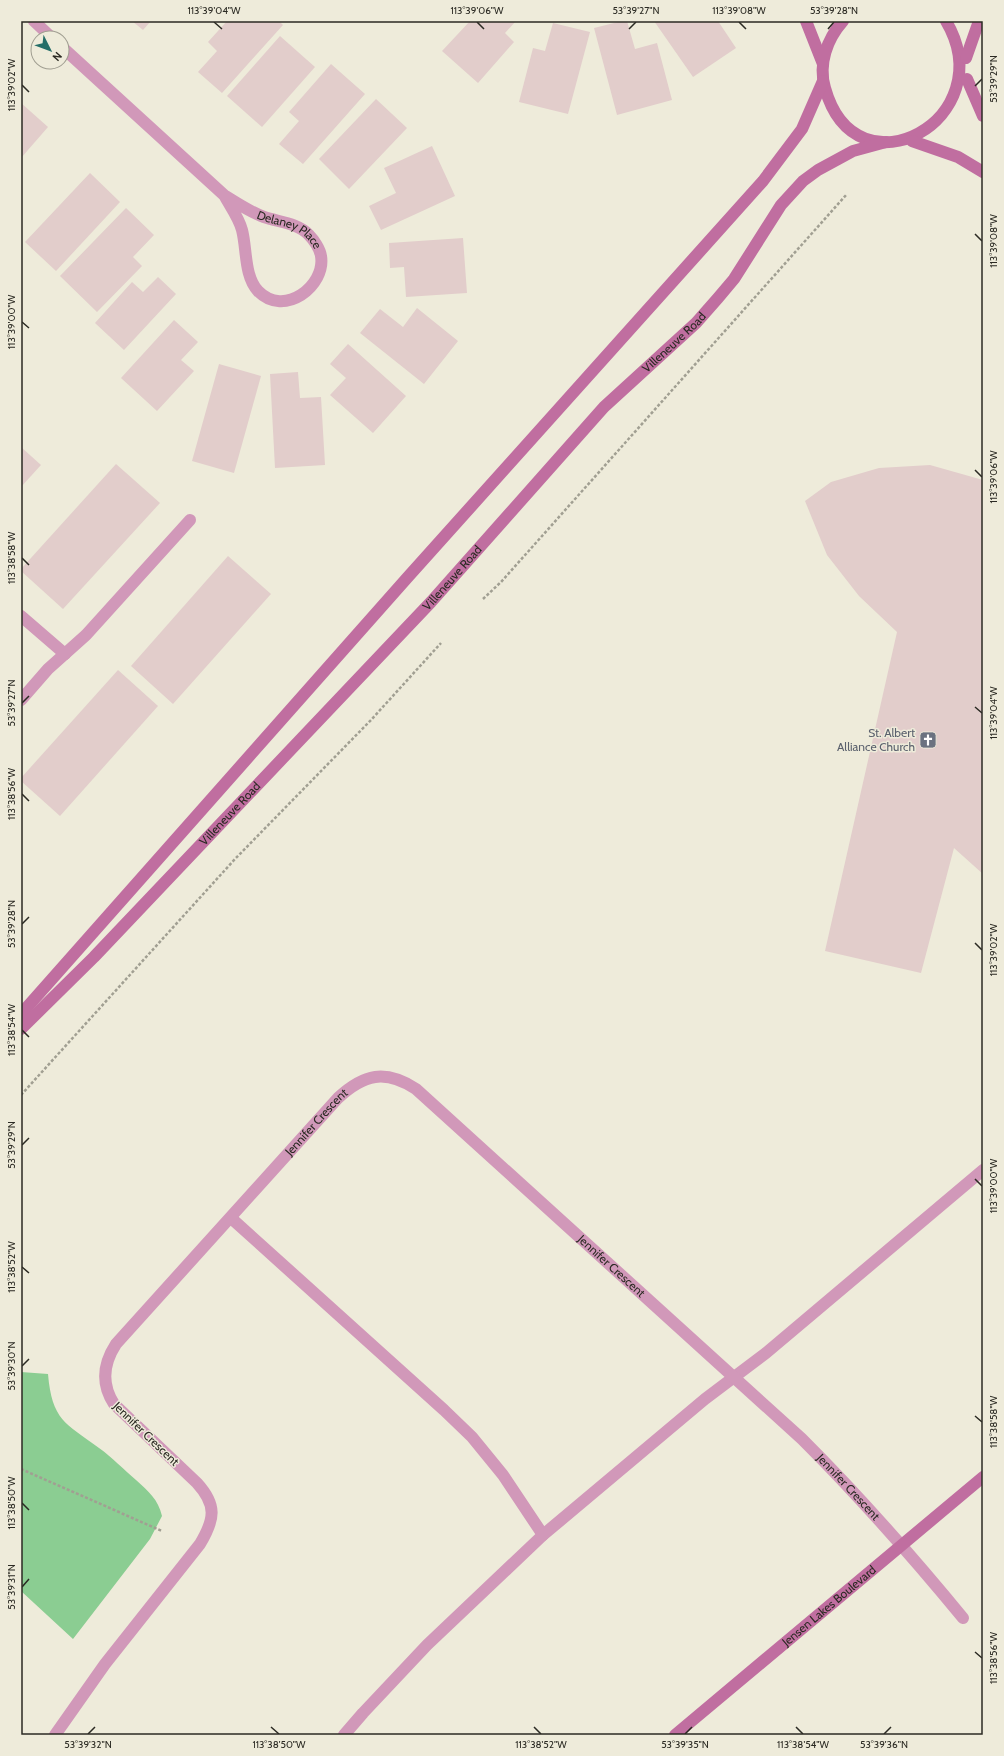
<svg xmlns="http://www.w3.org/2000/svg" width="1004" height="1756" viewBox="0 0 1004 1756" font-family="Cabin,sans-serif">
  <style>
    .green { fill: #8bcd92 }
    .building { fill: #e2cdcb }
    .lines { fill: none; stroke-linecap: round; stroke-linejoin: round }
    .path { stroke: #a19f92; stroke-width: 2.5; stroke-dasharray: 3 2; stroke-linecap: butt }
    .lane { stroke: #d198b9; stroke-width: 12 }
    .street { stroke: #d198b9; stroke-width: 12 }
    .secondary { stroke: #c06ea0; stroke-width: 12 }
    .ticks { fill: none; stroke: #2b2a23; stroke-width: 1.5 }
    .labels { text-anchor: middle; stroke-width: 3; stroke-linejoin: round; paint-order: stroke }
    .street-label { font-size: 12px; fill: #2b2a23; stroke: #eeebda }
    .worship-label { font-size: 12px; fill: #5b616d; stroke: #eeebda; text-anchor: end }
    .neatline { fill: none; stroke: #2b2a23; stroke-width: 1.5 }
    .ticks-label { font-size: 10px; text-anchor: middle; fill: #2b2a23 }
  </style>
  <rect width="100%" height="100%" fill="#eeebda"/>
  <path class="green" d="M21,1372L48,1374C52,1420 65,1423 99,1448C112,1457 124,1470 136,1480C149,1492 158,1499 162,1516L150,1539L73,1639L21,1591Z"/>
  <g class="building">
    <path d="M132,21H151L143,30Z"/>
    <path d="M227,21H279L283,25L222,93L198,72L217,51L208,42Z"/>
    <path d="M470,21H516L505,33L514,42L478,83L442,51Z"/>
    <path d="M622,21H627L635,49L657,43L672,100L617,115L594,28Z"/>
    <path d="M654,21H718L736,48L693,77Z"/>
    <path d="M553,23L590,32L568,114L519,102L533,48L545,51Z"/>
    <path d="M280,36L315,67L262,127L227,96Z"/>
    <path d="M331,64L365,94L303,164L279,144L299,121L289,112Z"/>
    <path d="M376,99L407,128L349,189L319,159Z"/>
    <path d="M21,103L48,127L21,158Z"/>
    <path d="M432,146L455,196L381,230L369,206L396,193L384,168Z"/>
    <path d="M90,173L120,202L56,271L25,242Z"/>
    <path d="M126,208L154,235L133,257L142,266L97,312L60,276Z"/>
    <path d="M463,238L467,293L406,297L404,267L390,268L389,243Z"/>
    <path d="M158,277L176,294L124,350L95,323L132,282L143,292Z"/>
    <path d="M417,308L458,341L424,384L360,333L380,309L403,327Z"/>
    <path d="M174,320L198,342L181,360L194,371L157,411L121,378Z"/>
    <path d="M348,344L406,396L373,433L330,395L346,378L330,364Z"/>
    <path d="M219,364L261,376L234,473L192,461Z"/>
    <path d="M298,372L300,398L321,397L325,465L275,468L270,374Z"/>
    <path d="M21,447L41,465L21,487Z"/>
    <path d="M116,464L160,503L63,609L21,571V569Z"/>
    <path d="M930,465L983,480V874L954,848L921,973L825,951L897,632L859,596L827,555L805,501L831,482L879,468Z"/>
    <path d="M228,556L271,594L173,704L131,666Z"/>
    <path d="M118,670L158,706L60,816L21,781V778Z"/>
  </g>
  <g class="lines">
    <g class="path">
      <path d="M483,599L501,582L847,194"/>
      <path d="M21,1095L235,859L371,720L441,643"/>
      <path d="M21,1469L162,1531"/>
    </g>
    <g class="lane">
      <path d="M231,1218L444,1410L472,1437L503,1475L543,1535"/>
      <path d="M344,1735L363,1713L427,1645L543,1535L705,1399L766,1353L983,1170"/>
    </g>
    <g class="street">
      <path d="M34,21L52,38"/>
      <path id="s1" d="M62,47L224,195C237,203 250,212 264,217C279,222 298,223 309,235C314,240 320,249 321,256C326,286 284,318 258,291C244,276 247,249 242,230C239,218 230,206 224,195"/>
      <path d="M21,616L65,654"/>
      <path d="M21,700L48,669L86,635L190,520"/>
      <path id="s2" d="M55,1735L105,1664L200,1544C215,1519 217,1505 197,1483L114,1404C101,1384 103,1364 116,1344L338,1098C364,1074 385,1069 416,1089L802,1439C859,1496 912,1556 963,1618"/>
    </g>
    <g class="secondary">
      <path d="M806,21L823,64"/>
      <path d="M843,21C827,39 818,64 825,88C856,200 1004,119 946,21"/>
      <path d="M966,58L979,21"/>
      <path d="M967,79L983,116"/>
      <path d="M912,141L958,157L983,172"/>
      <path d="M21,1014L407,578L763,181L802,129L823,81"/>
      <path id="s3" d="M21,1029L94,957L431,602L604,407L696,323L718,298L734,279L781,205L803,181L818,170L853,151L886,142"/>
      <path id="s4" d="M675,1735L983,1477"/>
    </g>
  </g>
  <path class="ticks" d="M214,22L222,29M477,22L484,29M739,22L746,29M629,29L636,22M828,29L834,22M22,85L29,92M975,86L982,79M975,234L982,241M22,322L29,328M975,470L982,477M22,558L29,565M22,703L29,696M975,707L982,713M22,794L29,801M22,924L29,917M975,943L982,950M22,1030L29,1037M22,1145L29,1138M975,1179L982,1186M22,1267L29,1273M22,1366L29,1359M975,1416L982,1422M22,1503L29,1510M22,1587L29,1579M975,1652L982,1658M271,1727L279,1734M534,1727L541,1734M796,1727L803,1734M88,1734L95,1727M685,1734L692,1727M884,1734L891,1727"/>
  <defs>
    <g id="church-square" transform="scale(0.9)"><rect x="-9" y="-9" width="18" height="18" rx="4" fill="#6b7280" stroke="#eeebda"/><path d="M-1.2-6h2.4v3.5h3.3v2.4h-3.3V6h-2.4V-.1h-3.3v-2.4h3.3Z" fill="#fff"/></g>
  </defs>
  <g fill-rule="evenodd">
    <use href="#church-square" x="928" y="740"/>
  </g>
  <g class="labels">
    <g class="street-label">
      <text dy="4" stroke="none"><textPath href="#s1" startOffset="294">Delaney Place</textPath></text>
      <text dy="4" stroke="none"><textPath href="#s3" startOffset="948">Villeneuve Road</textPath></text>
      <text dy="4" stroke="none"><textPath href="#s3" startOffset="624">Villeneuve Road</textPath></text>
      <text dy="4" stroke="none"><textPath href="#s3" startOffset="300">Villeneuve Road</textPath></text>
      <text dy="4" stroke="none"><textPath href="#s2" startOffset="785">Jennifer Crescent</textPath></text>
      <text dy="4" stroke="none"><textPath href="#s2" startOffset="1168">Jennifer Crescent</textPath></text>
      <text transform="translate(146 1434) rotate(44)" y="4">Jennifer Crescent</text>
      <text dy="4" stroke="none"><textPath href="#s2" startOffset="1492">Jennifer Crescent</textPath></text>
      <text dy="4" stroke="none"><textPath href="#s4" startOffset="201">Jensen Lakes Boulevard</textPath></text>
    </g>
    <g class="worship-label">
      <text x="915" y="737">St. Albert<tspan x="915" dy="14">Alliance Church</tspan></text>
    </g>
  </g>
  <rect width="1004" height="1756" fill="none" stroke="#eeebda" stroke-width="44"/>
  <g transform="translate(50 50) rotate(132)"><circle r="19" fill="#eeebda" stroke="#a09e91"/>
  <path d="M0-3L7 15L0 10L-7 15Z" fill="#256e67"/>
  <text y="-6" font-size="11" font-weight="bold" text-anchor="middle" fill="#2b2a23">N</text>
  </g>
  <rect x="22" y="22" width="960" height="1712" class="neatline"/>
  <g class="ticks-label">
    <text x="214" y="14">113°39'04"W</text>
    <text x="477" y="14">113°39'06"W</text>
    <text x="636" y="14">53°39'27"N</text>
    <text x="739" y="14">113°39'08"W</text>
    <text x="834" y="14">53°39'28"N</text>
    <text transform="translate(993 79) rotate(-90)" y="4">53°39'29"N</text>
    <text transform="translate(11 85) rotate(-90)" y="4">113°39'02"W</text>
    <text transform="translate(993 241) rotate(-90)" y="4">113°39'08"W</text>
    <text transform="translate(11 322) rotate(-90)" y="4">113°39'00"W</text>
    <text transform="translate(993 477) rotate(-90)" y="4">113°39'06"W</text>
    <text transform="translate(11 558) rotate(-90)" y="4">113°38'58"W</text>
    <text transform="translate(11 703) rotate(-90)" y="4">53°39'27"N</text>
    <text transform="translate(993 713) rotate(-90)" y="4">113°39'04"W</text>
    <text transform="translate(11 794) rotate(-90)" y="4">113°38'56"W</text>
    <text transform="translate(11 924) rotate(-90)" y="4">53°39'28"N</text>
    <text transform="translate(993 950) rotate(-90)" y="4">113°39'02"W</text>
    <text transform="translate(11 1030) rotate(-90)" y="4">113°38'54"W</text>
    <text transform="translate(11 1145) rotate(-90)" y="4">53°39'29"N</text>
    <text transform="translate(993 1186) rotate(-90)" y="4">113°39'00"W</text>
    <text transform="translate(11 1267) rotate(-90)" y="4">113°38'52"W</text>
    <text transform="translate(11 1366) rotate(-90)" y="4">53°39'30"N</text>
    <text transform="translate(993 1422) rotate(-90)" y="4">113°38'58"W</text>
    <text transform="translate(11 1503) rotate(-90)" y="4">113°38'50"W</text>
    <text transform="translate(11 1587) rotate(-90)" y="4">53°39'31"N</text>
    <text transform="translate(993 1658) rotate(-90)" y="4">113°38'56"W</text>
    <text x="88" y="1748">53°39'32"N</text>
    <text x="279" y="1748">113°38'50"W</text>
    <text x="541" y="1748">113°38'52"W</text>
    <text x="685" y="1748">53°39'35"N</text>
    <text x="803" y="1748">113°38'54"W</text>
    <text x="884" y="1748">53°39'36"N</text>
  </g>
</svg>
